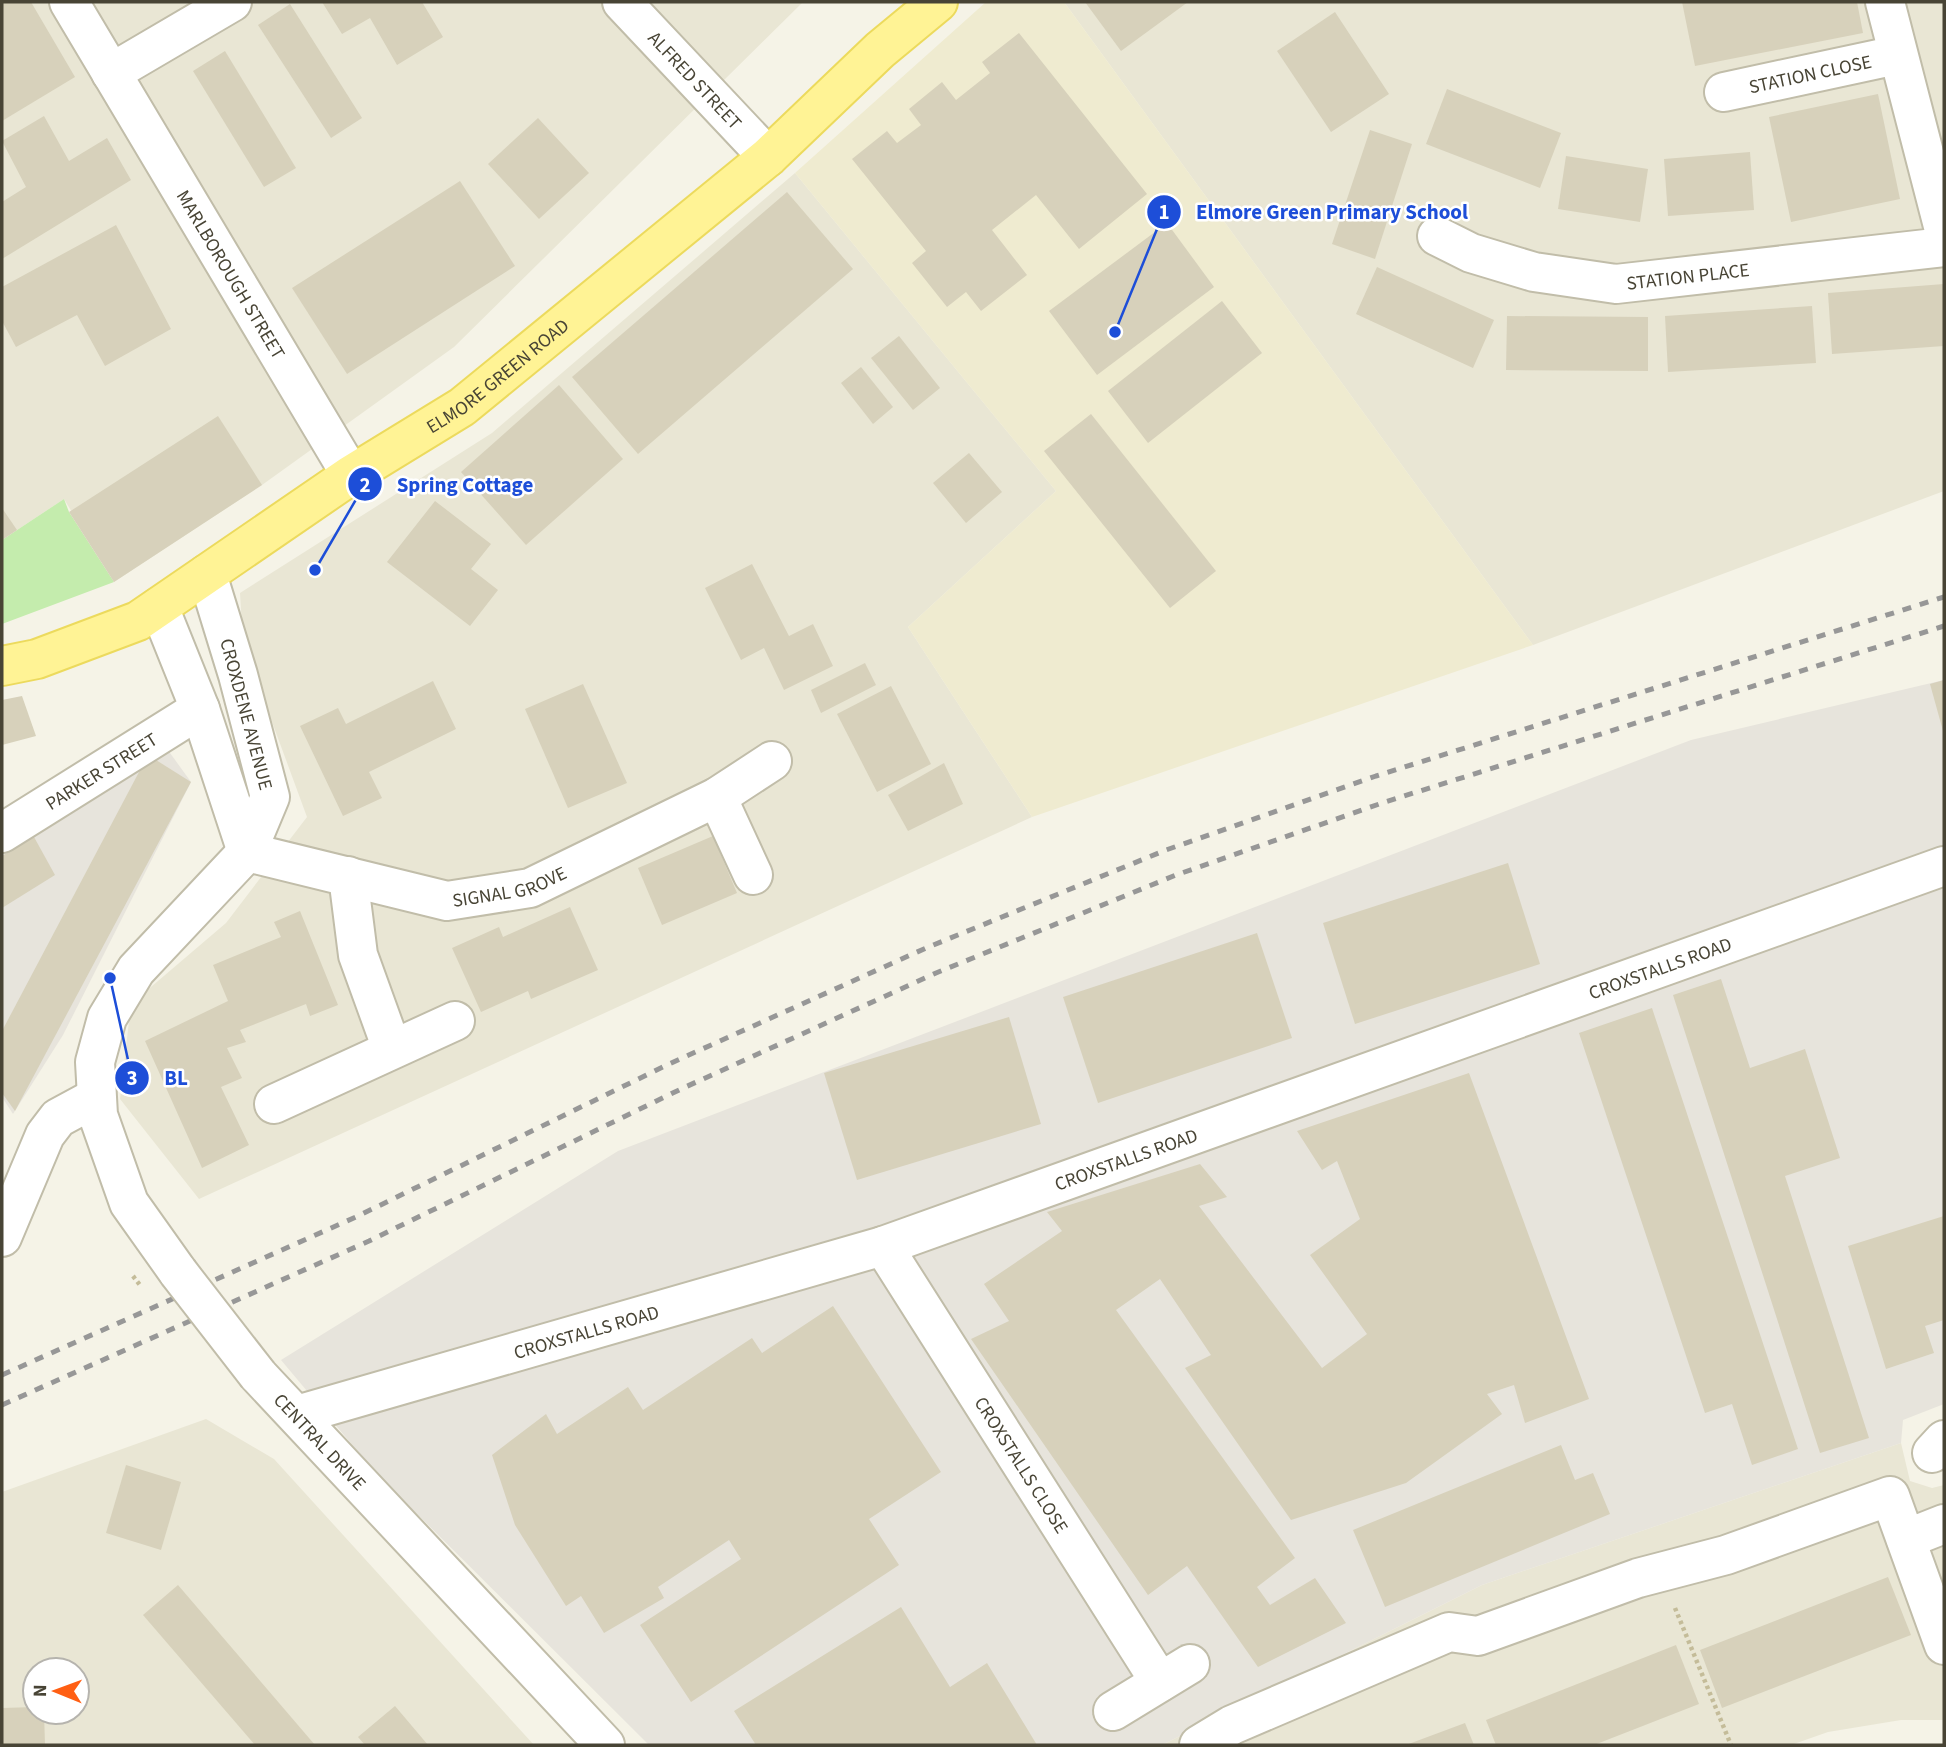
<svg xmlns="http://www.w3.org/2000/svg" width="1946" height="1747" viewBox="0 0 1946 1747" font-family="'Source Sans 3',sans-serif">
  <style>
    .residential { fill: #e9e6d4; fill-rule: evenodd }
    .industrial { fill: #e7e4dc }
    .education { fill: #efebd0 }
    .green { fill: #c4ecad }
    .building { fill: #d7d1bb }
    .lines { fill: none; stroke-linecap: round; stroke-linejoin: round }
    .minor-casing { stroke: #c1bda9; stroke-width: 42 }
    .major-casing { stroke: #ecda5d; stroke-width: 42 }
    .path { stroke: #c4bc99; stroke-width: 4.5; stroke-dasharray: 3.5 3.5; stroke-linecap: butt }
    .minor { stroke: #fff; stroke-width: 38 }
    .major { stroke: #fff395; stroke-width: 38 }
    .rail { stroke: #979797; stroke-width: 5; stroke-dasharray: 9 9; stroke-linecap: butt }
    .minor-bridge-casing { stroke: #c1bda9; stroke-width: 42; stroke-linecap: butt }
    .path-bridge { stroke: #c4bc99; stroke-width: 4.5; stroke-dasharray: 3.5 3.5; stroke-linecap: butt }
    .minor-bridge { stroke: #fff; stroke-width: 38 }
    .labels { text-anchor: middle; stroke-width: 5; stroke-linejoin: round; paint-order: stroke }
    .street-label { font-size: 19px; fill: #484435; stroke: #fff }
    .leader { fill: none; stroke: #1d4ed8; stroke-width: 2.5 }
    .callout-dot { fill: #1d4ed8; stroke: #fff; stroke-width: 2.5 }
    .mark-label { font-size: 21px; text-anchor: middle; font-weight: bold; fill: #fff }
    .callout-label { font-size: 21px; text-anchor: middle; font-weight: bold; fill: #1d4ed8; stroke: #fff; stroke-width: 5; stroke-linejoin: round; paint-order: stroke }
  </style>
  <rect width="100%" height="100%" fill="#f5f3e7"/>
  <g class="residential">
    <path d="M2,2H803L454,347L262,485L114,582L64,499L2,540Z"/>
    <path d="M1064,2H1944V491L1533,645Z"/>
    <path d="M795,173L1056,491L908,627L1032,817L199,1199L120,1099L131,1004L226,923L307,817L243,643L240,593L492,433Z"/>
    <path d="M206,1419L274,1459L534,1745H2V1492ZM35,1670H77V1712H35Z"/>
    <path d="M1901,1443L1910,1481L1932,1488L1944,1485V1720H1901L1828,1732L1791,1745H1162L1482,1585Z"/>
  </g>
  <g class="industrial">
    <path d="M1944,680V1404L1903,1420L1901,1443L1482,1585L1162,1745H649L375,1472L281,1360L618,1151L1691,740Z"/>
    <path d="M157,735L191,782L63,1035L13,1114L2,1097V846Z"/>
  </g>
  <path class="education" d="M986,2H1064L1533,645L1032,817L908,627L1056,491L795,173Z"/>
  <path class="green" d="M64,499L69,512L114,582L2,624V540Z"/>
  <g class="building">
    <path d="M2,2H31L75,77L2,121Z"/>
    <path d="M322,2H422L443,37L397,65L370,18L342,34Z"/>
    <path d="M1085,2H1188L1121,51Z"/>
    <path d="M1682,2H1857L1863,33L1695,66Z"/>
    <path d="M290,4L362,118L331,138L258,25Z"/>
    <path d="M1335,12L1389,94L1331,132L1277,51Z"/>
    <path d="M1019,33L1147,194L1079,249L1036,195L992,230L1027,275L981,311L966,292L947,307L912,263L926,251L852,159L887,131L897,143L921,125L909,109L942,82L956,100L990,73L982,62Z"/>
    <path d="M225,51L296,168L264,187L193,71Z"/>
    <path d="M1447,89L1561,133L1540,188L1426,144Z"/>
    <path d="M1878,94L1900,199L1791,222L1769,117Z"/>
    <path d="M44,116L69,161L107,138L131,180L2,259V202L26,187L2,141Z"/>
    <path d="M538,118L589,173L539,219L488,164Z"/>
    <path d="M1370,130L1412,144L1375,259L1332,244Z"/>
    <path d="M1750,152L1754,210L1668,216L1664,159Z"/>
    <path d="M1566,156L1648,169L1640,222L1558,209Z"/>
    <path d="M460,181L515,266L347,374L292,288Z"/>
    <path d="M787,192L853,269L638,454L572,377Z"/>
    <path d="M1167,223L1214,287L1097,375L1049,311Z"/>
    <path d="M116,225L171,329L105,366L77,315L16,347L2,321V287Z"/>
    <path d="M1377,267L1494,320L1473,368L1356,314Z"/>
    <path d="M1944,284V346L1832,354L1828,293Z"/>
    <path d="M1222,301L1262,353L1148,443L1108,391Z"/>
    <path d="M1812,306L1816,363L1668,372L1665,316Z"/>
    <path d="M1507,316L1648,317V371L1506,370Z"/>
    <path d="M899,336L940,388L913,410L871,358Z"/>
    <path d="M861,367L893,407L873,424L841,383Z"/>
    <path d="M559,385L623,459L526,545L461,472Z"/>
    <path d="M1091,414L1216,571L1170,608L1044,451Z"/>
    <path d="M218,416L262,485L114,582L69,512Z"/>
    <path d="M969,453L1002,492L966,523L933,483Z"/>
    <path d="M435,501L491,544L471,569L498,590L470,626L387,562Z"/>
    <path d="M2,508L17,530L2,540Z"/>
    <path d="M752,564L789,636L813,624L833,666L784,690L764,648L741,660L705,588Z"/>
    <path d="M865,663L876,685L821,713L811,690Z"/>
    <path d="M1944,680V731H1943L1930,684Z"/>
    <path d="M433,681L456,729L369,772L382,798L343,816L300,726L338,708L346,724Z"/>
    <path d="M583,684L627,783L568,808L525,709Z"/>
    <path d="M891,686L931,764L877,792L837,714Z"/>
    <path d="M22,696L36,736L2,745V700Z"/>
    <path d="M148,755L191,782L15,1111L2,1093V1031Z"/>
    <path d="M944,763L963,804L908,831L888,795Z"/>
    <path d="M713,836L737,893L662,925L638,868Z"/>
    <path d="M34,837L55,875L2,908V856Z"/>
    <path d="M1508,863L1540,964L1355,1024L1323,923Z"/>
    <path d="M570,907L598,970L531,999L528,991L481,1012L452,948L499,927L503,937Z"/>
    <path d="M300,911L338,1005L310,1016L306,1004L240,1030L246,1042L227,1048L242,1078L221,1087L249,1145L202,1168L145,1041L228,1001L213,965L281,937L274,922Z"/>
    <path d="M1257,933L1292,1038L1098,1103L1063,997Z"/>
    <path d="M1721,979L1750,1068L1805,1049L1840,1158L1785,1176L1869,1438L1820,1453L1673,995Z"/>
    <path d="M1652,1008L1798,1449L1752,1465L1732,1404L1705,1413L1579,1033Z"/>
    <path d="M1009,1017L1041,1124L857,1180L824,1073Z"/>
    <path d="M1469,1073L1589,1399L1525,1423L1514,1385L1487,1394L1502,1414L1406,1483L1291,1520L1185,1368L1211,1355L1160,1279L1116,1310L1295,1558L1257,1587L1270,1605L1315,1578L1346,1623L1258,1667L1187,1566L1148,1595L971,1339L1009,1321L984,1284L1062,1231L1047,1212L1200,1164L1227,1197L1199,1206L1322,1368L1367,1334L1310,1255L1360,1219L1337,1161L1322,1170L1297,1131Z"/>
    <path d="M1944,1216V1320L1925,1326L1934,1353L1886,1369L1848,1246Z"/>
    <path d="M833,1306L941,1472L869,1519L899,1565L691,1702L640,1625L741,1559L729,1540L658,1587L664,1598L604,1633L581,1596L566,1606L515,1525L492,1455L546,1414L557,1434L628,1387L643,1410L752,1338L762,1353Z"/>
    <path d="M1561,1445L1575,1480L1593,1473L1610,1514L1385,1607L1353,1530Z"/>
    <path d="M126,1465L181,1482L161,1550L106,1533Z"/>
    <path d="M1888,1577L1911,1635L1722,1708L1700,1650Z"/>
    <path d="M178,1585L315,1745H255L143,1615Z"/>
    <path d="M901,1607L950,1687L987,1663L1037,1745H756L734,1711Z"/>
    <path d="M1676,1645L1699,1704L1594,1745H1496L1486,1720Z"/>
    <path d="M395,1706L428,1745H365L358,1737Z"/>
    <path d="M35,1707V1712H44L45,1745H2V1708Z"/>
    <path d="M1465,1723L1474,1745H1406Z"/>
  </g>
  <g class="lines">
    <g class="minor-casing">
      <g id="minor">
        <path id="s1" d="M69,2L351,475"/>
        <path id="s2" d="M622,2L768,157"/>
        <path d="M1885,2L1944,230"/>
        <path d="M111,73L232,2"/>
        <path id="s3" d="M1724,92L1897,55"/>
        <path id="s4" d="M1437,236L1471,253L1534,272L1616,284L1944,247"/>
        <path d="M159,607L200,709L247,852"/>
        <path d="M717,797L753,875"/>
        <path id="s5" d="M2,833L200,709"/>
        <path id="s6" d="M247,852L447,901L530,888L717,797L772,761"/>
        <path d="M348,876L358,955L392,1049"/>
        <path d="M274,1104L455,1021"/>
        <path d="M2,1237L45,1135L58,1118L95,1098"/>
        <path id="s7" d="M883,1246L1160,1682"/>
        <path d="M178,1272L129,1203L98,1115L95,1062L107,1018L136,970L247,852L270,797L238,675L207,574"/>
        <path id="s8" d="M258,1375L605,1745"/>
        <path id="s9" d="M297,1415L883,1246L1944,866"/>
        <path d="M1932,1453L1944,1440"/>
        <path d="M1906,1539L1944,1524"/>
        <path d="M1113,1711L1190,1664"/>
        <path d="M1199,1745L1232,1725L1449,1632L1478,1636L1638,1578L1726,1555L1890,1496L1944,1645"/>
      </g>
    </g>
    <g class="major-casing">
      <g id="major">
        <path id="s10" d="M2,666L37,659L138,621L351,475L462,407L768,157L880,50L938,2"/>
      </g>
    </g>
    <path class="path" d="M1675,1608L1731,1745"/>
    <use href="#minor" class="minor"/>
    <use href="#major" class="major"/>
    <g class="rail">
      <path d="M2,1375L358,1216L669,1064L926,948L1166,850L1376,776L1944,597"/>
      <path d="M2,1405L369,1241L681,1089L936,973L1176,875L1385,802L1944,626"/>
    </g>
    <g class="minor-bridge-casing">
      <path id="minor-bridge" d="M178,1272L258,1375"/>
    </g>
    <path class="path-bridge" d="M133,1276L140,1285"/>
    <use href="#minor-bridge" class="minor-bridge"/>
  </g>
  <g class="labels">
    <g class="street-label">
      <text dy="7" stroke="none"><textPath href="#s3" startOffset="88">STATION CLOSE</textPath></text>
      <text dy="7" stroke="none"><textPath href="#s2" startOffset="107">ALFRED STREET</textPath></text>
      <text dy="7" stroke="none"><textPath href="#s1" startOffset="317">MARLBOROUGH STREET</textPath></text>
      <text dy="7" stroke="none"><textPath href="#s4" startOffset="259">STATION PLACE</textPath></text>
      <text dy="7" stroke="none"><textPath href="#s10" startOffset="579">ELMORE GREEN ROAD</textPath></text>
      <text transform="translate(247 714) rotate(75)" y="7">CROXDENE AVENUE</text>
      <text dy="7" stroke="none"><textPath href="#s5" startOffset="117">PARKER STREET</textPath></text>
      <text dy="7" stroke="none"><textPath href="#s6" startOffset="270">SIGNAL GROVE</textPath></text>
      <text dy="7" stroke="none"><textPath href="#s9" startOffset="1435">CROXSTALLS ROAD</textPath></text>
      <text dy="7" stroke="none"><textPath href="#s9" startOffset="868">CROXSTALLS ROAD</textPath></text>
      <text dy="7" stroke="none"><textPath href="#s9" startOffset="301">CROXSTALLS ROAD</textPath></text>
      <text dy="7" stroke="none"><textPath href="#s8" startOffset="91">CENTRAL DRIVE</textPath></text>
      <text dy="7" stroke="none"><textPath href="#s7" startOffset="259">CROXSTALLS CLOSE</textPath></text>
    </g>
  </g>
  <path class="leader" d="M1115 332L1164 212M315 570L365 484M110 978L132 1078"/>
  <g class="callout-dot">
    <circle cx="1115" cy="332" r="7"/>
    <circle cx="315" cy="570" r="7"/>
    <circle cx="110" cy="978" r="7"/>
    <circle cx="1164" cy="212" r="18"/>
    <circle cx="365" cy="484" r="18"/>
    <circle cx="132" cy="1078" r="18"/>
  </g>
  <g class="mark-label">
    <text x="1164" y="219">1</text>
    <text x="365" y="492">2</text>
    <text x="132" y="1085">3</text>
  </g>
  <g class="callout-label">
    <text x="1332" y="219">Elmore Green Primary School</text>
    <text x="465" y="492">Spring Cottage</text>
    <text x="176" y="1085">BL</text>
  </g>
  <rect width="1946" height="1747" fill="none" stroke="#484435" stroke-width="7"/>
  <g transform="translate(56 1691) rotate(271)"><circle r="33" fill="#ffffff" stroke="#b6b4ae" stroke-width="2"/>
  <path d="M0-5L12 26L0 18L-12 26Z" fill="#ff5f13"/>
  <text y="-10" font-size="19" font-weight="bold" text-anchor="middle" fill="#484435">N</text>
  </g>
</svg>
